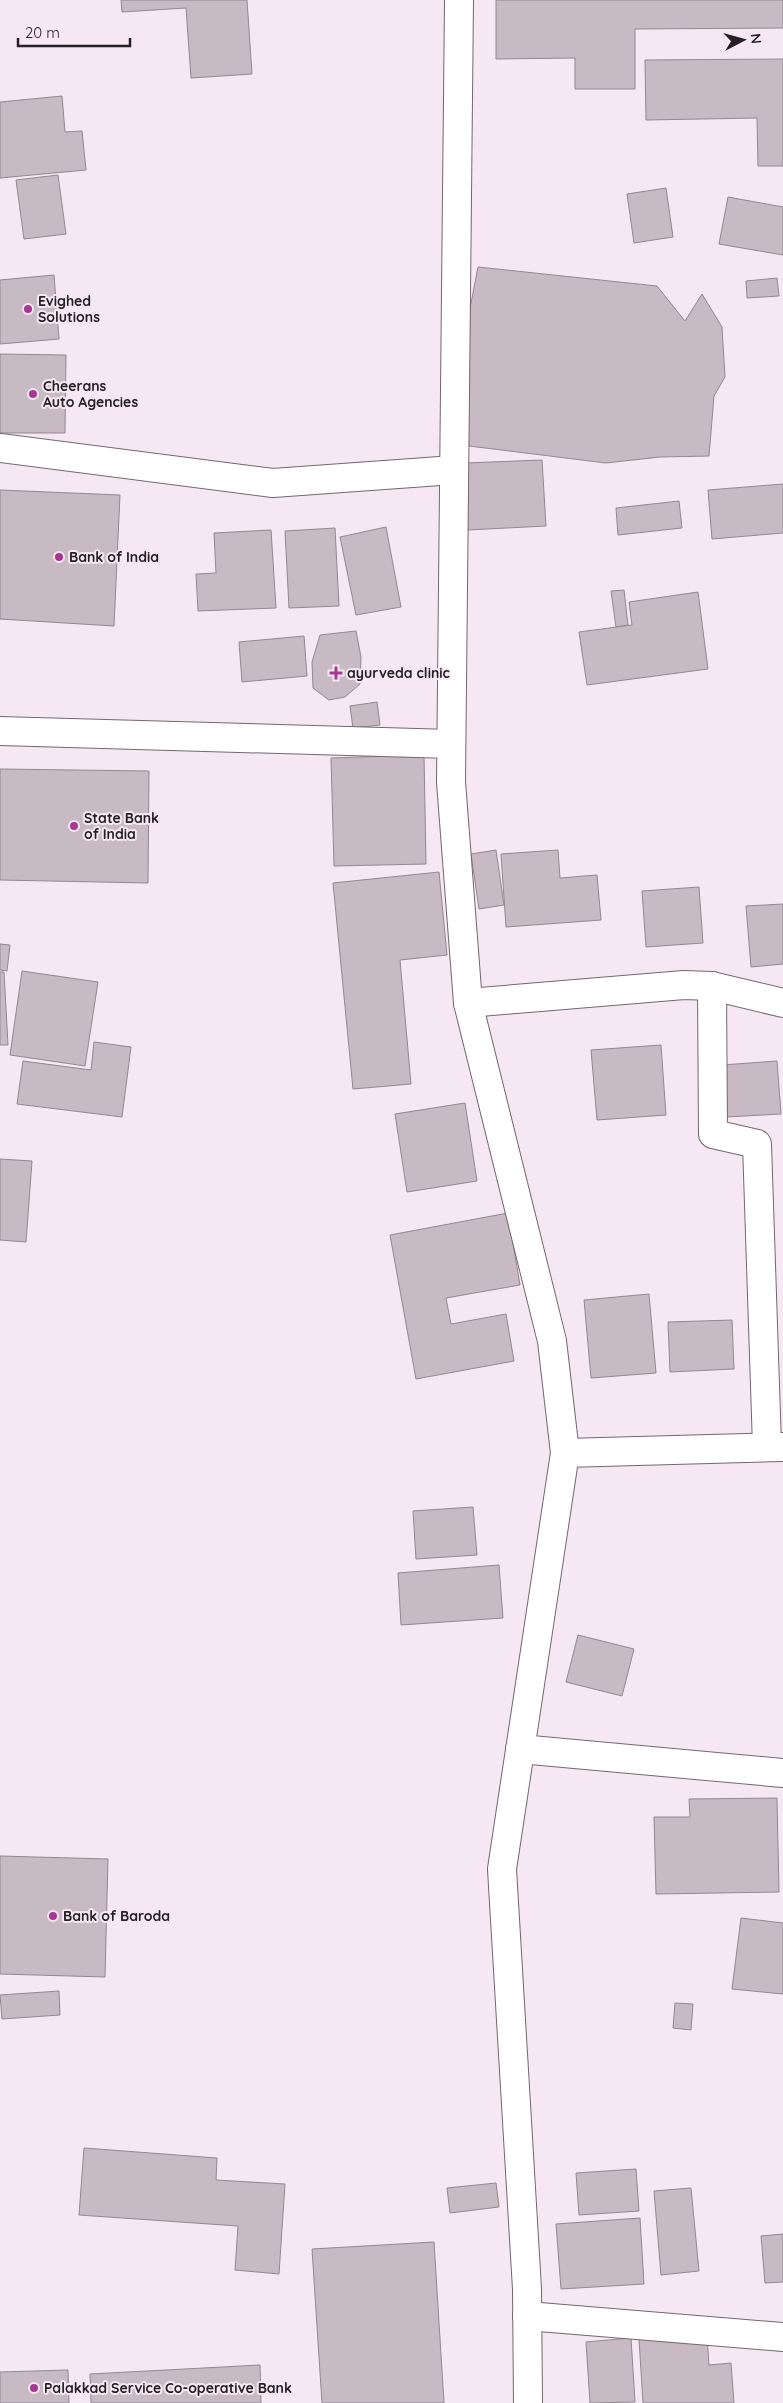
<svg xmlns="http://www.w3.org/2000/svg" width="783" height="2403" viewBox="0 0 783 2403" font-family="Quicksand,sans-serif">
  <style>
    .building { fill: #c7bac3; stroke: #948790 }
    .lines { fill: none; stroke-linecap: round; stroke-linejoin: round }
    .minor-casing { stroke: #73676f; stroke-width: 30 }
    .minor { stroke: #fff; stroke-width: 28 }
    .poi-dot { fill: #a93792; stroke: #f6e8f2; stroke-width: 2 }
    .labels { text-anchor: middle; stroke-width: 4; stroke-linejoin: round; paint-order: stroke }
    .poi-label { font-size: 14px; font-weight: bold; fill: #242023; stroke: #f6e8f2; text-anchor: start }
  </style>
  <rect width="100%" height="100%" fill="#f6e8f2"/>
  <g class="building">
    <path d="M121,0H247L252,74L191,78L186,8L122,12Z"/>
    <path d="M496,0H783V28L635,29V89H575V58L496,59Z"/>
    <path d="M783,59V166H758L757,118L646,120L645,60Z"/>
    <path d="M62,96L65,132L82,131L86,170L0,178V102Z"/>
    <path d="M58,175L66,234L24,239L16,180Z"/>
    <path d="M666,188L673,237L634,243L627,194Z"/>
    <path d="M728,197L783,207V255L719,244Z"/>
    <path d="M478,267L657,286L685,321L702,294L722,327L725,377L714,396L709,456L660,457L606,463L469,446L466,390L467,324Z"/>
    <path d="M54,275L59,339L0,344V280Z"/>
    <path d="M777,278L779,296L747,298L746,281Z"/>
    <path d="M0,354L66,355L65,433H0Z"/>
    <path d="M542,460L546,526L468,530L465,463Z"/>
    <path d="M783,484V533L712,539L708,490Z"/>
    <path d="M0,490L120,495L114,626L0,619Z"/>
    <path d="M679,501L682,528L618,535L616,508Z"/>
    <path d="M386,527L401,607L356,615L340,537Z"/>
    <path d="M335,528L339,606L289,608L285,531Z"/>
    <path d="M271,530L276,608L198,611L196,574L216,573L214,533Z"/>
    <path d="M624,590L628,625L616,627L611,591Z"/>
    <path d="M698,592L708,669L587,685L579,632L632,625L629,602Z"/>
    <path d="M356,631L361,657L360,684L345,697L329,700L313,688L312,662L320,635Z"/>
    <path d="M304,636L307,676L242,682L239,642Z"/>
    <path d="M377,702L380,725L353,728L350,706Z"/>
    <path d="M424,755L426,864L334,866L331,758Z"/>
    <path d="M0,769L149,771L148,883L0,880Z"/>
    <path d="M496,850L504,905L479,909L471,854Z"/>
    <path d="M558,850L560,878L597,875L601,920L506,927L501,854Z"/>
    <path d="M439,872L447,955L400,960L411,1084L353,1089L333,883Z"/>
    <path d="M699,887L703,943L646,947L642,891Z"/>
    <path d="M783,904V964L751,967L746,906Z"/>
    <path d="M0,944L10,945L7,971L0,970Z"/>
    <path d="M22,971L98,982L85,1066L10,1055Z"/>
    <path d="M0,972H4L8,1045H0Z"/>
    <path d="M94,1042L131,1047L122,1117L17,1104L23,1061L91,1070Z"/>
    <path d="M661,1045L666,1115L597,1120L591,1050Z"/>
    <path d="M777,1061L781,1114L726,1117L722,1065Z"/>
    <path d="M465,1103L477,1181L407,1192L395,1114Z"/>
    <path d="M0,1159L32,1161L26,1242L0,1240Z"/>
    <path d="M508,1213L520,1285L446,1298L451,1324L506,1314L514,1361L416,1379L390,1235Z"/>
    <path d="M649,1294L656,1373L591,1378L584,1300Z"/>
    <path d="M732,1320L734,1369L670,1372L668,1322Z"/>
    <path d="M473,1507L477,1555L416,1559L413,1511Z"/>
    <path d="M499,1565L503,1618L401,1625L398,1573Z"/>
    <path d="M578,1635L634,1649L622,1696L566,1682Z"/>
    <path d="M777,1798L779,1892L656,1894L654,1817H690L689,1799Z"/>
    <path d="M0,1856L108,1859L105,1977L0,1974Z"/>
    <path d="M741,1918L783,1923V1994L732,1989Z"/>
    <path d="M59,1991L60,2015L2,2019L0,1995Z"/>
    <path d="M675,2003L693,2004L691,2030L673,2028Z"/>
    <path d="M84,2148L217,2158L216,2180L285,2184L279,2274L235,2270L238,2226L79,2215Z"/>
    <path d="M636,2169L639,2211L579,2215L576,2173Z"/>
    <path d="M496,2183L499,2207L450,2213L447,2188Z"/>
    <path d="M691,2188L699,2271L661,2275L654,2191Z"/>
    <path d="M640,2218L644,2284L561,2289L556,2224Z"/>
    <path d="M783,2234V2282L765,2283L761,2236Z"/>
    <path d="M434,2242L444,2403H322L312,2249Z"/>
    <path d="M707,2335L709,2365L731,2363L734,2403H643L639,2339Z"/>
    <path d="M631,2338L635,2402L590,2403L586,2342Z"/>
    <path d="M260,2365L261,2403H91L90,2374Z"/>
    <path d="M68,2370L69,2403H0V2372Z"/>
  </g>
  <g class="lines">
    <g class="minor-casing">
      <g id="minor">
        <path d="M459,0L451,782L468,1003L552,1341L565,1453L502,1869L527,2289L528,2403"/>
        <path d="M0,448L273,483L454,470"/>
        <path d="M0,731L451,744"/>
        <path d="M712,986L713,1134L757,1144L767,1446"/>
        <path d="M468,1003L684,985L712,986L783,1003"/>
        <path d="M565,1453L783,1447"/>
        <path d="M520,1749L783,1773"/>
        <path d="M527,2316L783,2337"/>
      </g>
    </g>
    <use href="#minor" class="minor"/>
  </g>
  <g class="poi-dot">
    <circle cx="28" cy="309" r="5"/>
    <circle cx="33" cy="394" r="5"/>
    <circle cx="59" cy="557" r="5"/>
    <path d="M333.5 665.5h5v5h5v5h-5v5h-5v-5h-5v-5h5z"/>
    <circle cx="74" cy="826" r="5"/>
    <circle cx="53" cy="1916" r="5"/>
    <circle cx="34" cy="2388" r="5"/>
  </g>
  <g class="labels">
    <g class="poi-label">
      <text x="38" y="306">Evighed<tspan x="38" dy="16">Solutions</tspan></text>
      <text x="43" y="391">Cheerans<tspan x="43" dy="16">Auto Agencies</tspan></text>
      <text x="69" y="562">Bank of India</text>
      <text x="347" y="678">ayurveda clinic</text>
      <text x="84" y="823">State Bank<tspan x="84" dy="16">of India</tspan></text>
      <text x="63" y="1921">Bank of Baroda</text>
      <text x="44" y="2393">Palakkad Service Co-operative Bank</text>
    </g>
  </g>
  <g transform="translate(743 40) rotate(84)" stroke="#f6e8f2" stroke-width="4" paint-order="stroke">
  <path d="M0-4L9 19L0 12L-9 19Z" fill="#242023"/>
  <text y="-8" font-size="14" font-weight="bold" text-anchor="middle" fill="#242023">N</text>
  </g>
  <path d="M18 38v8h112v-8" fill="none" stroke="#242023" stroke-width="2.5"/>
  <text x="25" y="38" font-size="15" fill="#242023" stroke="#f6e8f2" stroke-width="4" paint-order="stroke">20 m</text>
</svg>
